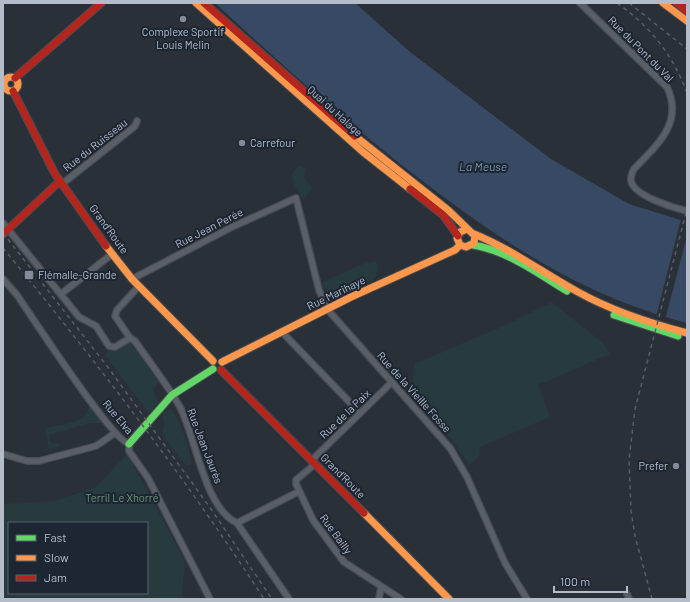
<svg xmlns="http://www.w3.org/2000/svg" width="690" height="602" viewBox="0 0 690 602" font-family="Barlow,sans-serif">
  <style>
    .green { fill: #273a3e; fill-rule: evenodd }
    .water { fill: #384963 }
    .pier { fill: #2a3038 }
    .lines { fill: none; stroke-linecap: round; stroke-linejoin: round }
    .street-casing { stroke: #484c53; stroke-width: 8 }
    .fast-casing { stroke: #484c53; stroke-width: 9 }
    .slow-casing { stroke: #484c53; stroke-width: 9 }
    .jam-casing { stroke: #484c53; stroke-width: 9 }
    .street { stroke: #5a5e66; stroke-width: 5.5 }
    .fast { stroke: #63d668; stroke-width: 7 }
    .slow { stroke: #ff974d; stroke-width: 7 }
    .jam { stroke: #b3261e; stroke-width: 7 }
    .rail { stroke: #595d64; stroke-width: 1.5; stroke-dasharray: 4 4; stroke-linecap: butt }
    .poi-dot { fill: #848b96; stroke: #1d2633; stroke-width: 1.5 }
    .labels { text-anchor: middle; stroke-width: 4; stroke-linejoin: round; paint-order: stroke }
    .poi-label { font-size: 11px; fill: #b4bcc9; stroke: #1d2633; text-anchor: start }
    .street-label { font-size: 11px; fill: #b4bcc9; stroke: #1d2633 }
    .park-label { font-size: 11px; fill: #6b9a76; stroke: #1d2633 }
    .water-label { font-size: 12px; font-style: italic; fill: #7c92b1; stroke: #1d2633 }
  </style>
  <rect width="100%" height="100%" fill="#2a3038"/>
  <g class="green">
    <path d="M299,166L306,169L304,177L311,187V190L303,200L291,178L293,172Z"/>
    <path d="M375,261L378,266L376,276L374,279L337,295L328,293L327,289L322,287L323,282L363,264Z"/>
    <path d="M552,302L602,342L610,354L538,385L550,417L480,447L479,457L469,465L453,441L412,391L414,364L508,324Z"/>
    <path d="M129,343L133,345L159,382L153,389L158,402L149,413L105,355L109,351H118Z"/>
    <path d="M90,406L103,423H90L49,435L51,444L58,443L60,447L49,449L45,428C62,424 84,425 90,406Z"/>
    <path d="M171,408C183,427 187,442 192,463L188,466L180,459L162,433L164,425L162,412Z"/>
    <path d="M127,454L185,561L182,595L184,599H3V504L55,501L96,487ZM9,523H147V593H9Z"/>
  </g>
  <path class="water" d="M215,3H355L410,52L551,159L629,204L687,222V323C583,296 505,244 421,180C349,125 281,64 215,3Z"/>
  <path class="pier" d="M681,219L687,220V236L665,320L656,317Z"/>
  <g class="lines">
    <g class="street-casing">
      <g id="street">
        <path d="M580,3L667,87C684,123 657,145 634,169C632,173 630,176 631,181C634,196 674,208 687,211"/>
        <path d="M3,88H4"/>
        <path d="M62,184L135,126L137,121"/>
        <path d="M3,223L79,317L96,326L109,346L115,347L130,338L135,341C150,363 167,384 180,407C196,437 204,508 237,523L289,599"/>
        <path d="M3,279C8,285 13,290 17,295C32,317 112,440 129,444V451L148,478L210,599"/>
        <path d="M132,279L232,227L296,198L319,290L328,310L450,448L467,477L505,563L527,599"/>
        <path d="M61,294L112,254"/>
        <path d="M282,332L360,413"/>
        <path d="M130,338L115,316L117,310L139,286"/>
        <path d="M3,454L27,461H39L96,446L115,433"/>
        <path d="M312,460L392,382"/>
        <path d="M315,464L296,480V484L313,520L344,562L401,599"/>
        <path d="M237,523L298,492"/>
        <path d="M627,594L629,599"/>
        <path d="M379,599L381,587"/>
      </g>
    </g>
    <g class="fast-casing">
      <g id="fast">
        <path d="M473,245C508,251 537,273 567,291"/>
        <path d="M614,315L678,336"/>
        <path d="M129,444L172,395L213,369"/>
      </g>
    </g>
    <g class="slow-casing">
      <g id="slow">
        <path d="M196,3L363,152L410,189"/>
        <path d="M663,3L687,21"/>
        <circle cx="11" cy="84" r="7"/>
        <path d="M355,136L448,210L475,236L474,243L466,247L460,245L457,238L460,232L467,229"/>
        <path d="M474,234C511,249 543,273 578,292C612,311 649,323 687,333"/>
        <path d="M106,246L132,279L213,361"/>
        <path d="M222,362L351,297L455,250L460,245"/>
        <path d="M364,513L449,599"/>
      </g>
    </g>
    <g class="jam-casing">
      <g id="jam">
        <path d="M204,3L355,136"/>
        <path d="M677,3L687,11"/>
        <path d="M15,78L101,3"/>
        <path d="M13,91L55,174L106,246"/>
        <path d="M410,189L443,215L458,236"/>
        <path d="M3,234L60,181"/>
        <path d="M221,370L364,513"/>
      </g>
    </g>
    <use href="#street" class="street"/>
    <use href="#fast" class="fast"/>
    <use href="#slow" class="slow"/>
    <use href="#jam" class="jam"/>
    <g class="rail">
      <path d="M617,3C650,26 673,55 687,93"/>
      <path d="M629,3L687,49"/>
      <path d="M3,233L107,366L211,509L272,599"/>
      <path d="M3,248C95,360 185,477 264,599"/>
      <path d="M652,599L635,536L631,511L629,460L635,409L687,209"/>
    </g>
  </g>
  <g class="poi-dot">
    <circle cx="183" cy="19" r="4"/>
    <circle cx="242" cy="143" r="4"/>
    <rect x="24" y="270" width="10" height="10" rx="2"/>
    <circle cx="676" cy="466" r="4"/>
  </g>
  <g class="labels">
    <g class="poi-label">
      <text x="183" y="36" text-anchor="middle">Complexe Sportif<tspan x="183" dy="13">Louis Melin</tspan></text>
      <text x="250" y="147">Carrefour</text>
      <text x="38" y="279">Flémalle-Grande</text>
      <text x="668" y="470" text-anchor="end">Prefer</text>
    </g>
    <g class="street-label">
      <text transform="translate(641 49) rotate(45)" y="4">Rue du Pont du Val</text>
      <text transform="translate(335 111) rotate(42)" y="4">Quai du Halage</text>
      <text transform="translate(95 145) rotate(-38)" y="4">Rue du Ruisseau</text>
      <text transform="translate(209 228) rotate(-27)" y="4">Rue Jean Perée</text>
      <text transform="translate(109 229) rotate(54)" y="4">Grand'Route</text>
      <text transform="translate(336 293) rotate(-26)" y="4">Rue Marihaye</text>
      <text transform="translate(414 392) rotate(48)" y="4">Rue de la Vieille Fosse</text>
      <text transform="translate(345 414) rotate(-44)" y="4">Rue de la Paix</text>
      <text transform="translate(118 417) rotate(50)" y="4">Rue Elva</text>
      <text transform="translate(205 446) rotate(69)" y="4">Rue Jean Jaurès</text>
      <text transform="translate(343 476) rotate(45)" y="4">Grand'Route</text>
      <text transform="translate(336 534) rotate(54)" y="4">Rue Bailly</text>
    </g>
    <g class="park-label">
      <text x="122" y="502">Terril Le Xhorré</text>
    </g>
    <g class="water-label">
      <text x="483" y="171">La Meuse</text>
    </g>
  </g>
  <rect width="690" height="602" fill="none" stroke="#b4bcc9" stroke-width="8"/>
  <rect x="8" y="522" width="140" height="72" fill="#1d2633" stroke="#59626f"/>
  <rect x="16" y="535" width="20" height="6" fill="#63d668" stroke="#59626f"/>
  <text x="44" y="542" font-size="12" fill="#b4bcc9">Fast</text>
  <rect x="16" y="555" width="20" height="6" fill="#ff974d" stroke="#59626f"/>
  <text x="44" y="562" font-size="12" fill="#b4bcc9">Slow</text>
  <rect x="16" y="575" width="20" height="6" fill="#b3261e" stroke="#59626f"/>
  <text x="44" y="582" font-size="12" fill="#b4bcc9">Jam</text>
  <path d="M554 586v6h73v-6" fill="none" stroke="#b4bcc9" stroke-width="2"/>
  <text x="560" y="586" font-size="12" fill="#b4bcc9" stroke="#1d2633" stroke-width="3" paint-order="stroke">100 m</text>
</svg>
